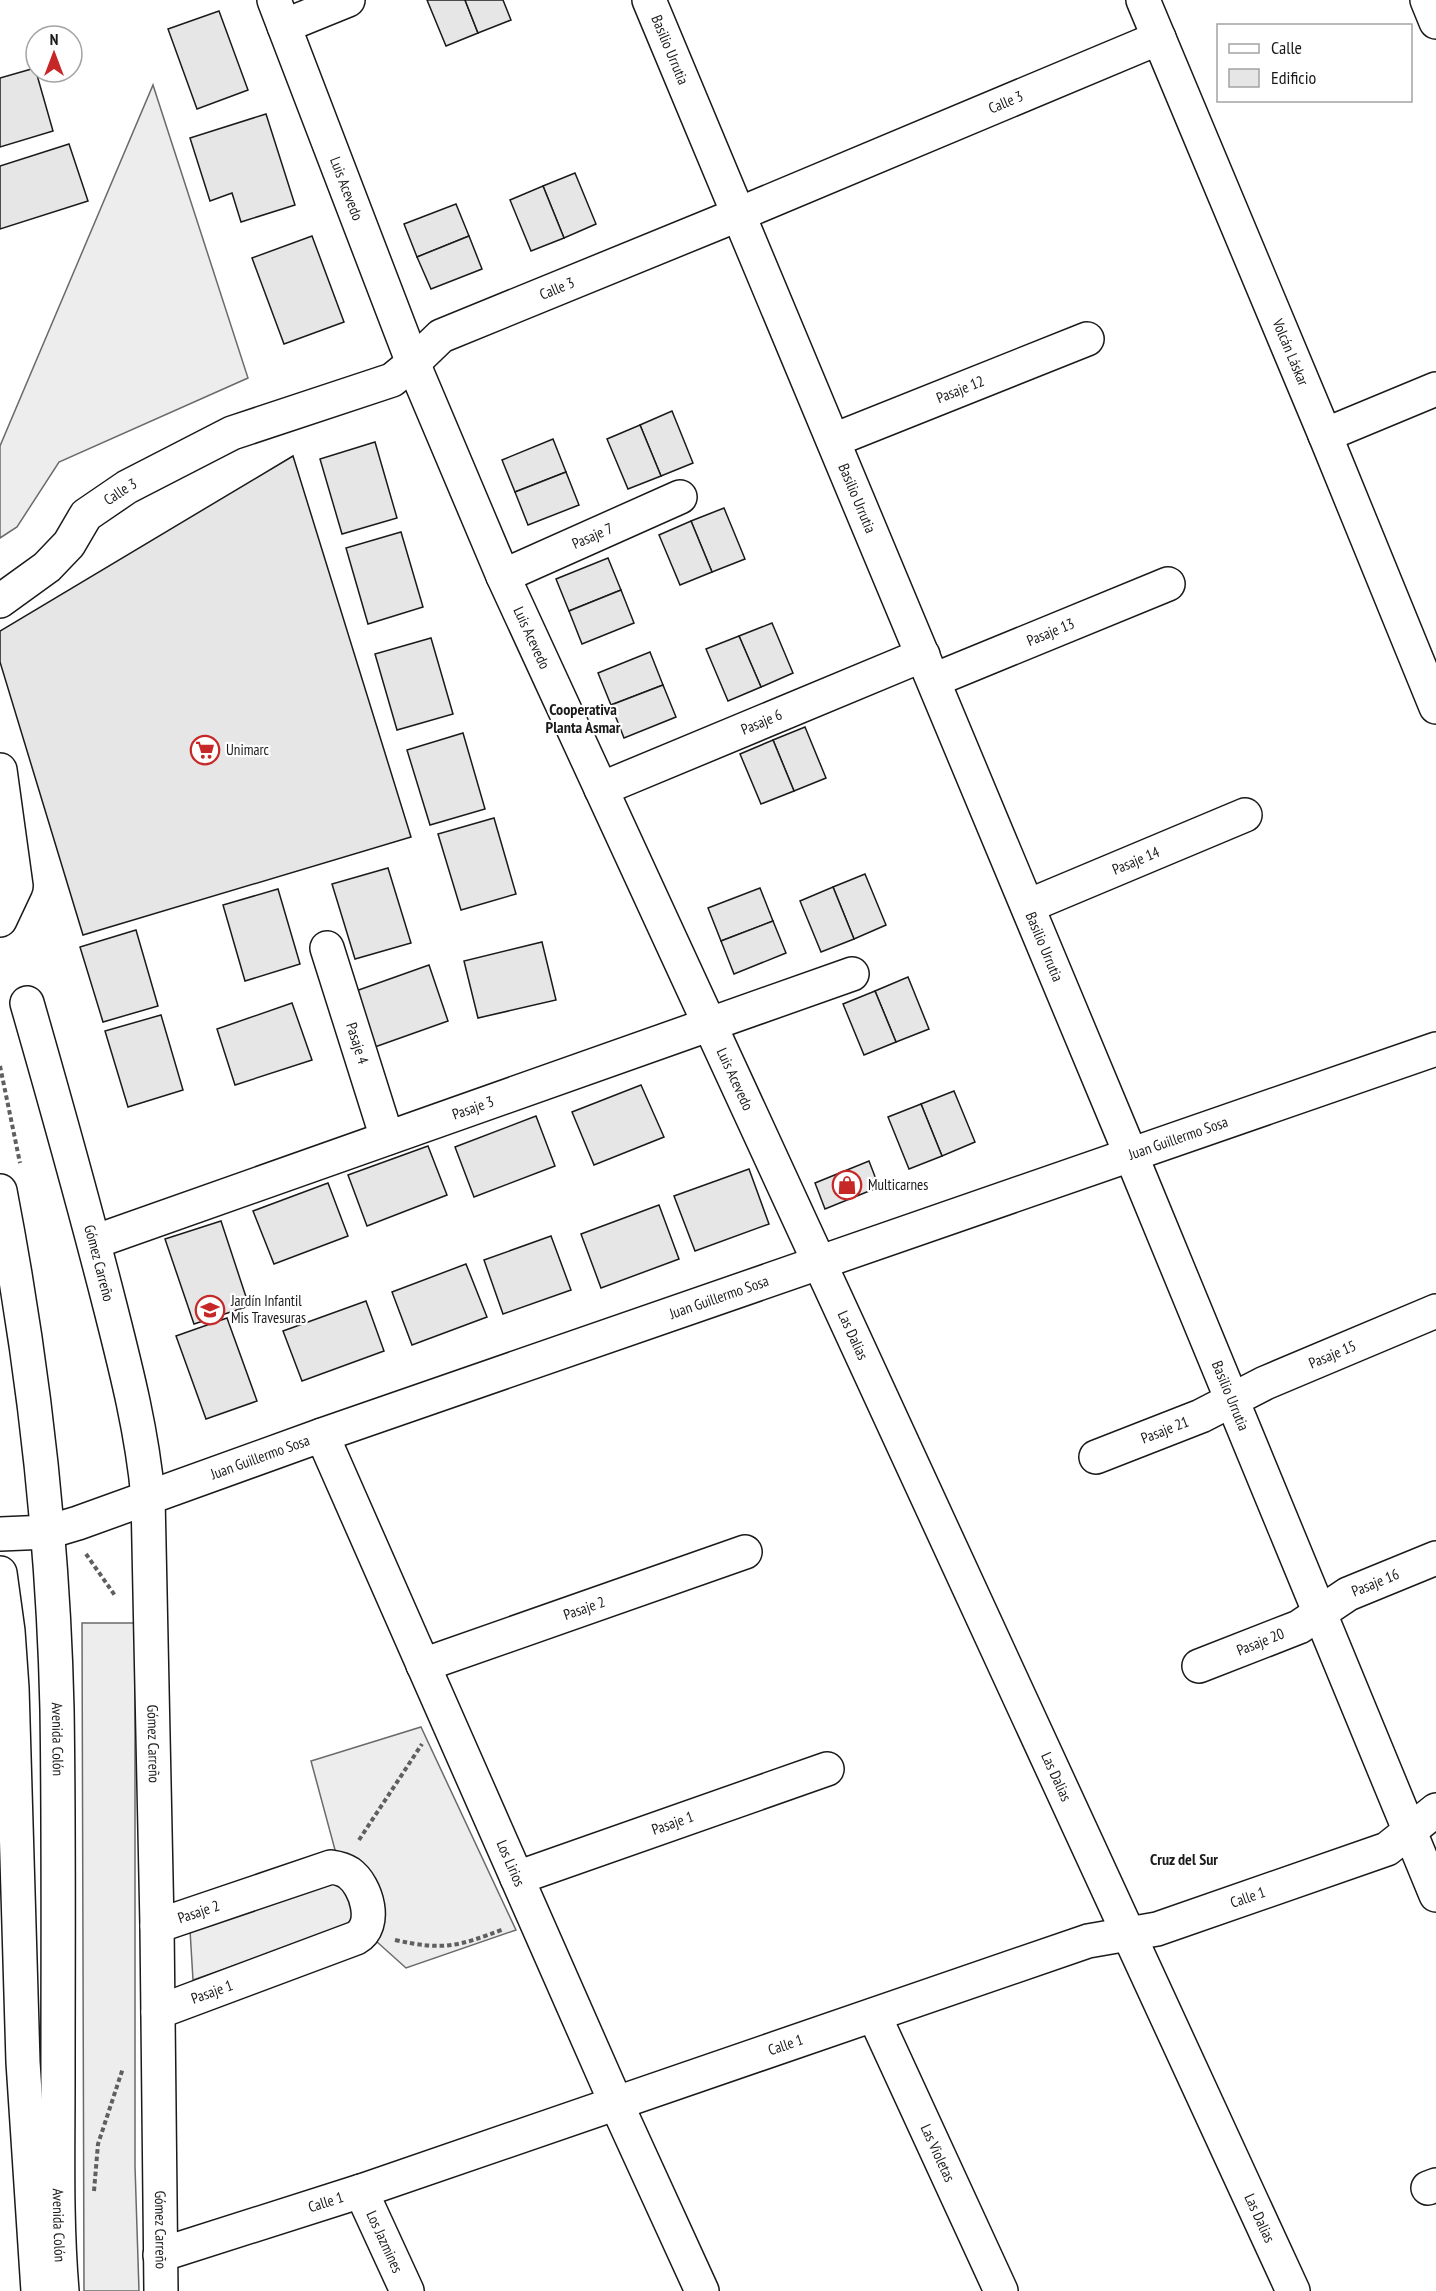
<svg xmlns="http://www.w3.org/2000/svg" width="1436" height="2291" viewBox="0 0 1436 2291" font-family="'PT Sans Narrow',sans-serif">
  <style>
    .built { fill: #ededed; stroke: #6a6a6a; stroke-width: 1.5 }
    .building { fill: #e6e6e6; stroke: #1a1a1a; stroke-width: 1.5 }
    .lines { fill: none; stroke-linecap: round; stroke-linejoin: round }
    .minor-casing { stroke: #1a1a1a; stroke-width: 36 }
    .major-casing { stroke: #1a1a1a; stroke-width: 36 }
    .path { stroke: #5f5f5f; stroke-width: 4; stroke-dasharray: 4.5 3; stroke-linecap: butt }
    .minor { stroke: #fff; stroke-width: 33 }
    .major { stroke: #fff; stroke-width: 33 }
    .labels { text-anchor: middle; stroke-width: 4.5; stroke-linejoin: round; paint-order: stroke }
    .street-label { font-size: 15px; fill: #1a1a1a; stroke: #fff }
    .poi-label { font-size: 15px; fill: #1a1a1a; stroke: #fff; text-anchor: start }
    .neighbourhood-label { font-size: 16px; font-weight: bold; fill: #1a1a1a; stroke: #fff }
  </style>
  <rect width="100%" height="100%" fill="#fff"/>
  <g class="built">
    <path d="M153,85L248,378L59,462L17,527L0,538V446Z"/>
    <path d="M82,1623H135V2166L139,2291H84Z"/>
    <path d="M421,1727L516,1930L406,1968L356,1923L193,1980L190,1930L341,1872L311,1761Z"/>
  </g>
  <g class="building">
    <path d="M427,0H465L478,33L446,46Z"/>
    <path d="M465,0H503L511,20L478,33Z"/>
    <path d="M219,11L248,90L197,109L168,29Z"/>
    <path d="M35,68L53,131L0,147V78Z"/>
    <path d="M266,114L295,205L241,222L232,193L210,201L190,138Z"/>
    <path d="M69,144L88,201L0,229V166Z"/>
    <path d="M575,173L596,224L564,238L543,186Z"/>
    <path d="M543,186L564,238L531,251L510,200Z"/>
    <path d="M456,204L469,236L417,257L404,224Z"/>
    <path d="M312,236L344,322L284,344L252,258Z"/>
    <path d="M469,236L482,269L431,289L417,257Z"/>
    <path d="M672,411L693,463L661,476L640,425Z"/>
    <path d="M640,425L661,476L628,489L607,439Z"/>
    <path d="M553,439L566,472L515,492L502,460Z"/>
    <path d="M375,442L397,518L342,534L320,459Z"/>
    <path d="M293,456L411,837L83,935L0,662V631Z"/>
    <path d="M566,472L579,505L528,525L515,492Z"/>
    <path d="M724,508L745,559L712,572L691,521Z"/>
    <path d="M691,521L712,572L680,585L659,535Z"/>
    <path d="M401,532L423,607L368,624L346,548Z"/>
    <path d="M608,558L621,590L569,611L556,579Z"/>
    <path d="M621,590L634,623L582,644L569,611Z"/>
    <path d="M772,623L793,673L761,687L739,636Z"/>
    <path d="M739,636L761,687L728,701L706,649Z"/>
    <path d="M431,638L453,714L397,730L375,654Z"/>
    <path d="M650,652L663,685L611,705L598,673Z"/>
    <path d="M663,685L676,717L624,738L611,705Z"/>
    <path d="M805,727L826,778L794,791L773,740Z"/>
    <path d="M463,733L485,809L430,825L407,750Z"/>
    <path d="M773,740L794,791L761,804L740,754Z"/>
    <path d="M494,818L516,894L461,910L438,834Z"/>
    <path d="M388,868L411,943L355,959L332,884Z"/>
    <path d="M865,874L886,925L854,939L833,887Z"/>
    <path d="M833,887L854,939L821,952L800,901Z"/>
    <path d="M760,888L773,921L721,941L708,908Z"/>
    <path d="M278,889L300,964L245,981L223,905Z"/>
    <path d="M773,921L786,953L734,974L721,941Z"/>
    <path d="M136,930L158,1006L103,1022L80,947Z"/>
    <path d="M542,942L556,1000L478,1018L464,961Z"/>
    <path d="M429,965L448,1021L372,1048L353,992Z"/>
    <path d="M908,977L929,1029L896,1042L875,991Z"/>
    <path d="M875,991L896,1042L864,1055L843,1004Z"/>
    <path d="M292,1003L312,1060L235,1085L217,1029Z"/>
    <path d="M161,1015L183,1090L128,1107L105,1031Z"/>
    <path d="M641,1085L664,1137L594,1165L572,1112Z"/>
    <path d="M954,1091L975,1142L942,1156L921,1104Z"/>
    <path d="M921,1104L942,1156L909,1169L888,1117Z"/>
    <path d="M536,1116L555,1166L474,1197L455,1147Z"/>
    <path d="M428,1146L447,1195L367,1226L348,1175Z"/>
    <path d="M869,1161L879,1187L825,1209L815,1183Z"/>
    <path d="M749,1169L769,1224L695,1251L674,1196Z"/>
    <path d="M328,1183L348,1236L274,1264L253,1211Z"/>
    <path d="M659,1205L679,1259L601,1288L581,1234Z"/>
    <path d="M221,1221L249,1306L194,1324L165,1239Z"/>
    <path d="M551,1236L571,1290L503,1314L484,1260Z"/>
    <path d="M466,1264L487,1317L412,1345L392,1292Z"/>
    <path d="M366,1301L384,1351L302,1381L283,1331Z"/>
    <path d="M227,1318L257,1401L206,1419L176,1336Z"/>
  </g>
  <g class="lines">
    <g class="minor-casing">
      <g id="minor">
        <path id="s1" d="M274,0L413,363L503,576L1293,2291"/>
        <path id="s2" d="M649,0L1131,1155L1436,1895"/>
        <path id="s3" d="M1143,0L1325,435L1436,707"/>
        <path d="M1427,0L1436,22"/>
        <path d="M284,26L348,0"/>
        <path d="M1325,435L1436,389"/>
        <path id="s4" d="M834,440L1087,339"/>
        <path id="s5" d="M503,576L680,497"/>
        <path id="s6" d="M0,601L47,567L69,544L86,515L127,487L232,433L392,380L413,363L441,336L720,222L1159,38"/>
        <path id="s7" d="M934,680L1168,584"/>
        <path d="M0,770L16,886L0,920"/>
        <path id="s8" d="M601,789L923,655"/>
        <path id="s9" d="M1028,906L1245,815"/>
        <path id="s10" d="M327,948L387,1138"/>
        <path id="s11" d="M27,1003C56,1104 84,1204 110,1306C126,1369 142,1431 148,1497L157,1926L161,2291"/>
        <path id="s12" d="M94,1242L852,974"/>
        <path id="s13" d="M322,1435L616,2103L702,2291"/>
        <path id="s14" d="M1096,1457L1201,1416L1265,1383L1436,1311"/>
        <path id="s15" d="M0,1534L48,1532L78,1523L322,1435L1436,1049"/>
        <path d="M0,1573L8,1631L12,1688L23,2062L38,2291"/>
        <path id="s16" d="M423,1665L745,1552"/>
        <path id="s17" d="M1199,1666L1299,1627L1348,1594L1436,1558"/>
        <path id="s18" d="M517,1878L827,1769"/>
        <path id="s19" d="M157,1926L331,1867C338,1868 343,1869 349,1873C367,1886 378,1926 356,1938L158,2012"/>
        <path id="s20" d="M874,2015L1001,2291"/>
        <path d="M1428,2188L1436,2185"/>
        <path id="s21" d="M361,2191L407,2291"/>
        <path id="s22" d="M160,2255L361,2191L1088,1941L1157,1929L1387,1849L1436,1810"/>
      </g>
    </g>
    <g class="major-casing">
      <g id="major">
        <path id="s23" d="M0,1191C33,1362 53,1535 57,1709C59,1833 58,1957 58,2080C58,2150 56,2221 62,2291"/>
      </g>
    </g>
    <g class="path">
      <path d="M0,1066L20,1163"/>
      <path d="M86,1554L116,1597"/>
      <path d="M359,1840L422,1744"/>
      <path d="M395,1940C444,1951 459,1946 504,1929"/>
      <path d="M94,2191L98,2144L123,2068"/>
    </g>
    <use href="#minor" class="minor"/>
    <use href="#major" class="major"/>
  </g>
  <defs>
    <g id="supermarket-ring" transform="scale(1.5)"><circle r="9.5" fill="#fff" stroke="#c62828" stroke-width="1.5"/><path d="M-6-5.5h2.5l.6 2H6L4.5 2H-2.5L-4.4-4H-6ZM-1.5 3.2a1.3 1.3 0 1 0 .1 0ZM3 3.2a1.3 1.3 0 1 0 .1 0Z" fill="#c62828"/></g>
    <g id="shop-ring" transform="scale(1.5)"><circle r="9.5" fill="#fff" stroke="#c62828" stroke-width="1.5"/><path d="M-5-2.5h2.3a2.7 3.5 0 0 1 5.4 0H5L5.5 6h-11ZM-1.5-2.5h3a1.5 2.3 0 0 0-3 0Z" fill="#c62828"/></g>
    <g id="school-ring" transform="scale(1.5)"><circle r="9.5" fill="#fff" stroke="#c62828" stroke-width="1.5"/><path d="M0-5L7-2L0 1L-7-2ZM-4 1L0 2.5L4 1V4Q0 6-4 4Z" fill="#c62828"/></g>
  </defs>
  <g fill-rule="evenodd">
    <use href="#supermarket-ring" x="205" y="750"/>
    <use href="#shop-ring" x="847" y="1185"/>
    <use href="#school-ring" x="210" y="1310"/>
  </g>
  <g class="labels">
    <g class="street-label">
      <text dy="5" stroke="none"><textPath href="#s2" startOffset="54">Basilio Urrutia</textPath></text>
      <text dy="5" stroke="none"><textPath href="#s6" startOffset="1137">Calle 3</textPath></text>
      <text dy="5" stroke="none"><textPath href="#s1" startOffset="202">Luis Acevedo</textPath></text>
      <text dy="5" stroke="none"><textPath href="#s6" startOffset="651">Calle 3</textPath></text>
      <text dy="5" stroke="none"><textPath href="#s3" startOffset="382">Volcán Láskar</textPath></text>
      <text dy="5" stroke="none"><textPath href="#s4" startOffset="136">Pasaje 12</textPath></text>
      <text dy="5" stroke="none"><textPath href="#s6" startOffset="165">Calle 3</textPath></text>
      <text dy="5" stroke="none"><textPath href="#s2" startOffset="540">Basilio Urrutia</textPath></text>
      <text dy="5" stroke="none"><textPath href="#s5" startOffset="98">Pasaje 7</textPath></text>
      <text dy="5" stroke="none"><textPath href="#s7" startOffset="126">Pasaje 13</textPath></text>
      <text dy="5" stroke="none"><textPath href="#s1" startOffset="688">Luis Acevedo</textPath></text>
      <text dy="5" stroke="none"><textPath href="#s8" startOffset="174">Pasaje 6</textPath></text>
      <text dy="5" stroke="none"><textPath href="#s9" startOffset="117">Pasaje 14</textPath></text>
      <text dy="5" stroke="none"><textPath href="#s2" startOffset="1026">Basilio Urrutia</textPath></text>
      <text dy="5" stroke="none"><textPath href="#s10" startOffset="100">Pasaje 4</textPath></text>
      <text dy="5" stroke="none"><textPath href="#s1" startOffset="1174">Luis Acevedo</textPath></text>
      <text dy="5" stroke="none"><textPath href="#s12" startOffset="402">Pasaje 3</textPath></text>
      <text dy="5" stroke="none"><textPath href="#s15" startOffset="1245">Juan Guillermo Sosa</textPath></text>
      <text dy="5" stroke="none"><textPath href="#s11" startOffset="270">Gómez Carreño</textPath></text>
      <text dy="5" stroke="none"><textPath href="#s15" startOffset="759">Juan Guillermo Sosa</textPath></text>
      <text dy="5" stroke="none"><textPath href="#s1" startOffset="1456">Las Dalias</textPath></text>
      <text dy="5" stroke="none"><textPath href="#s14" startOffset="258">Pasaje 15</textPath></text>
      <text dy="5" stroke="none"><textPath href="#s2" startOffset="1512">Basilio Urrutia</textPath></text>
      <text dy="5" stroke="none"><textPath href="#s14" startOffset="74">Pasaje 21</textPath></text>
      <text dy="5" stroke="none"><textPath href="#s15" startOffset="273">Juan Guillermo Sosa</textPath></text>
      <text dy="5" stroke="none"><textPath href="#s17" startOffset="196">Pasaje 16</textPath></text>
      <text dy="5" stroke="none"><textPath href="#s16" startOffset="171">Pasaje 2</textPath></text>
      <text dy="5" stroke="none"><textPath href="#s17" startOffset="66">Pasaje 20</textPath></text>
      <text dy="5" stroke="none"><textPath href="#s23" startOffset="552">Avenida Colón</textPath></text>
      <text dy="5" stroke="none"><textPath href="#s11" startOffset="756">Gómez Carreño</textPath></text>
      <text dy="5" stroke="none"><textPath href="#s1" startOffset="1942">Las Dalias</textPath></text>
      <text dy="5" stroke="none"><textPath href="#s18" startOffset="165">Pasaje 1</textPath></text>
      <text dy="5" stroke="none"><textPath href="#s13" startOffset="468">Los Lirios</textPath></text>
      <text dy="5" stroke="none"><textPath href="#s22" startOffset="1146">Calle 1</textPath></text>
      <text dy="5" stroke="none"><textPath href="#s19" startOffset="44">Pasaje 2</textPath></text>
      <text transform="translate(212 1992) rotate(-20)" y="5">Pasaje 1</text>
      <text dy="5" stroke="none"><textPath href="#s22" startOffset="660">Calle 1</textPath></text>
      <text dy="5" stroke="none"><textPath href="#s20" startOffset="152">Las Violetas</textPath></text>
      <text dy="5" stroke="none"><textPath href="#s22" startOffset="174">Calle 1</textPath></text>
      <text dy="5" stroke="none"><textPath href="#s1" startOffset="2428">Las Dalias</textPath></text>
      <text dy="5" stroke="none"><textPath href="#s23" startOffset="1038">Avenida Colón</textPath></text>
      <text dy="5" stroke="none"><textPath href="#s11" startOffset="1242">Gómez Carreño</textPath></text>
      <text dy="5" stroke="none"><textPath href="#s21" startOffset="56">Los Jazmines</textPath></text>
    </g>
    <g class="poi-label">
      <text x="226" y="755">Unimarc</text>
      <text x="868" y="1190">Multicarnes</text>
      <text x="231" y="1306">Jardín Infantil<tspan x="231" dy="17">Mis Travesuras</tspan></text>
    </g>
    <g class="neighbourhood-label">
      <text x="583" y="715">Cooperativa<tspan x="583" dy="18">Planta Asmar</tspan></text>
      <text x="1184" y="1865">Cruz del Sur</text>
    </g>
  </g>
  <rect x="1217" y="24" width="195" height="78" fill="#ffffff" stroke="#a3a3a3" stroke-width="1.5"/>
  <rect x="1229" y="44" width="30" height="9" fill="#ffffff" stroke="#a3a3a3" stroke-width="1.5"/>
  <text x="1271" y="54" font-size="18" fill="#1a1a1a">Calle</text>
  <rect x="1229" y="69" width="30" height="18" fill="#e6e6e6" stroke="#a3a3a3" stroke-width="1.5"/>
  <text x="1271" y="84" font-size="18" fill="#1a1a1a">Edificio</text>
  <g transform="translate(54 54)"><circle r="28" fill="#ffffff" stroke="#a3a3a3" stroke-width="1.5"/>
  <path d="M0-4.5L10 22L0 15L-10 22Z" fill="#c62828"/>
  <text y="-9" font-size="16" font-weight="bold" text-anchor="middle" fill="#1a1a1a">N</text>
  </g>
</svg>
